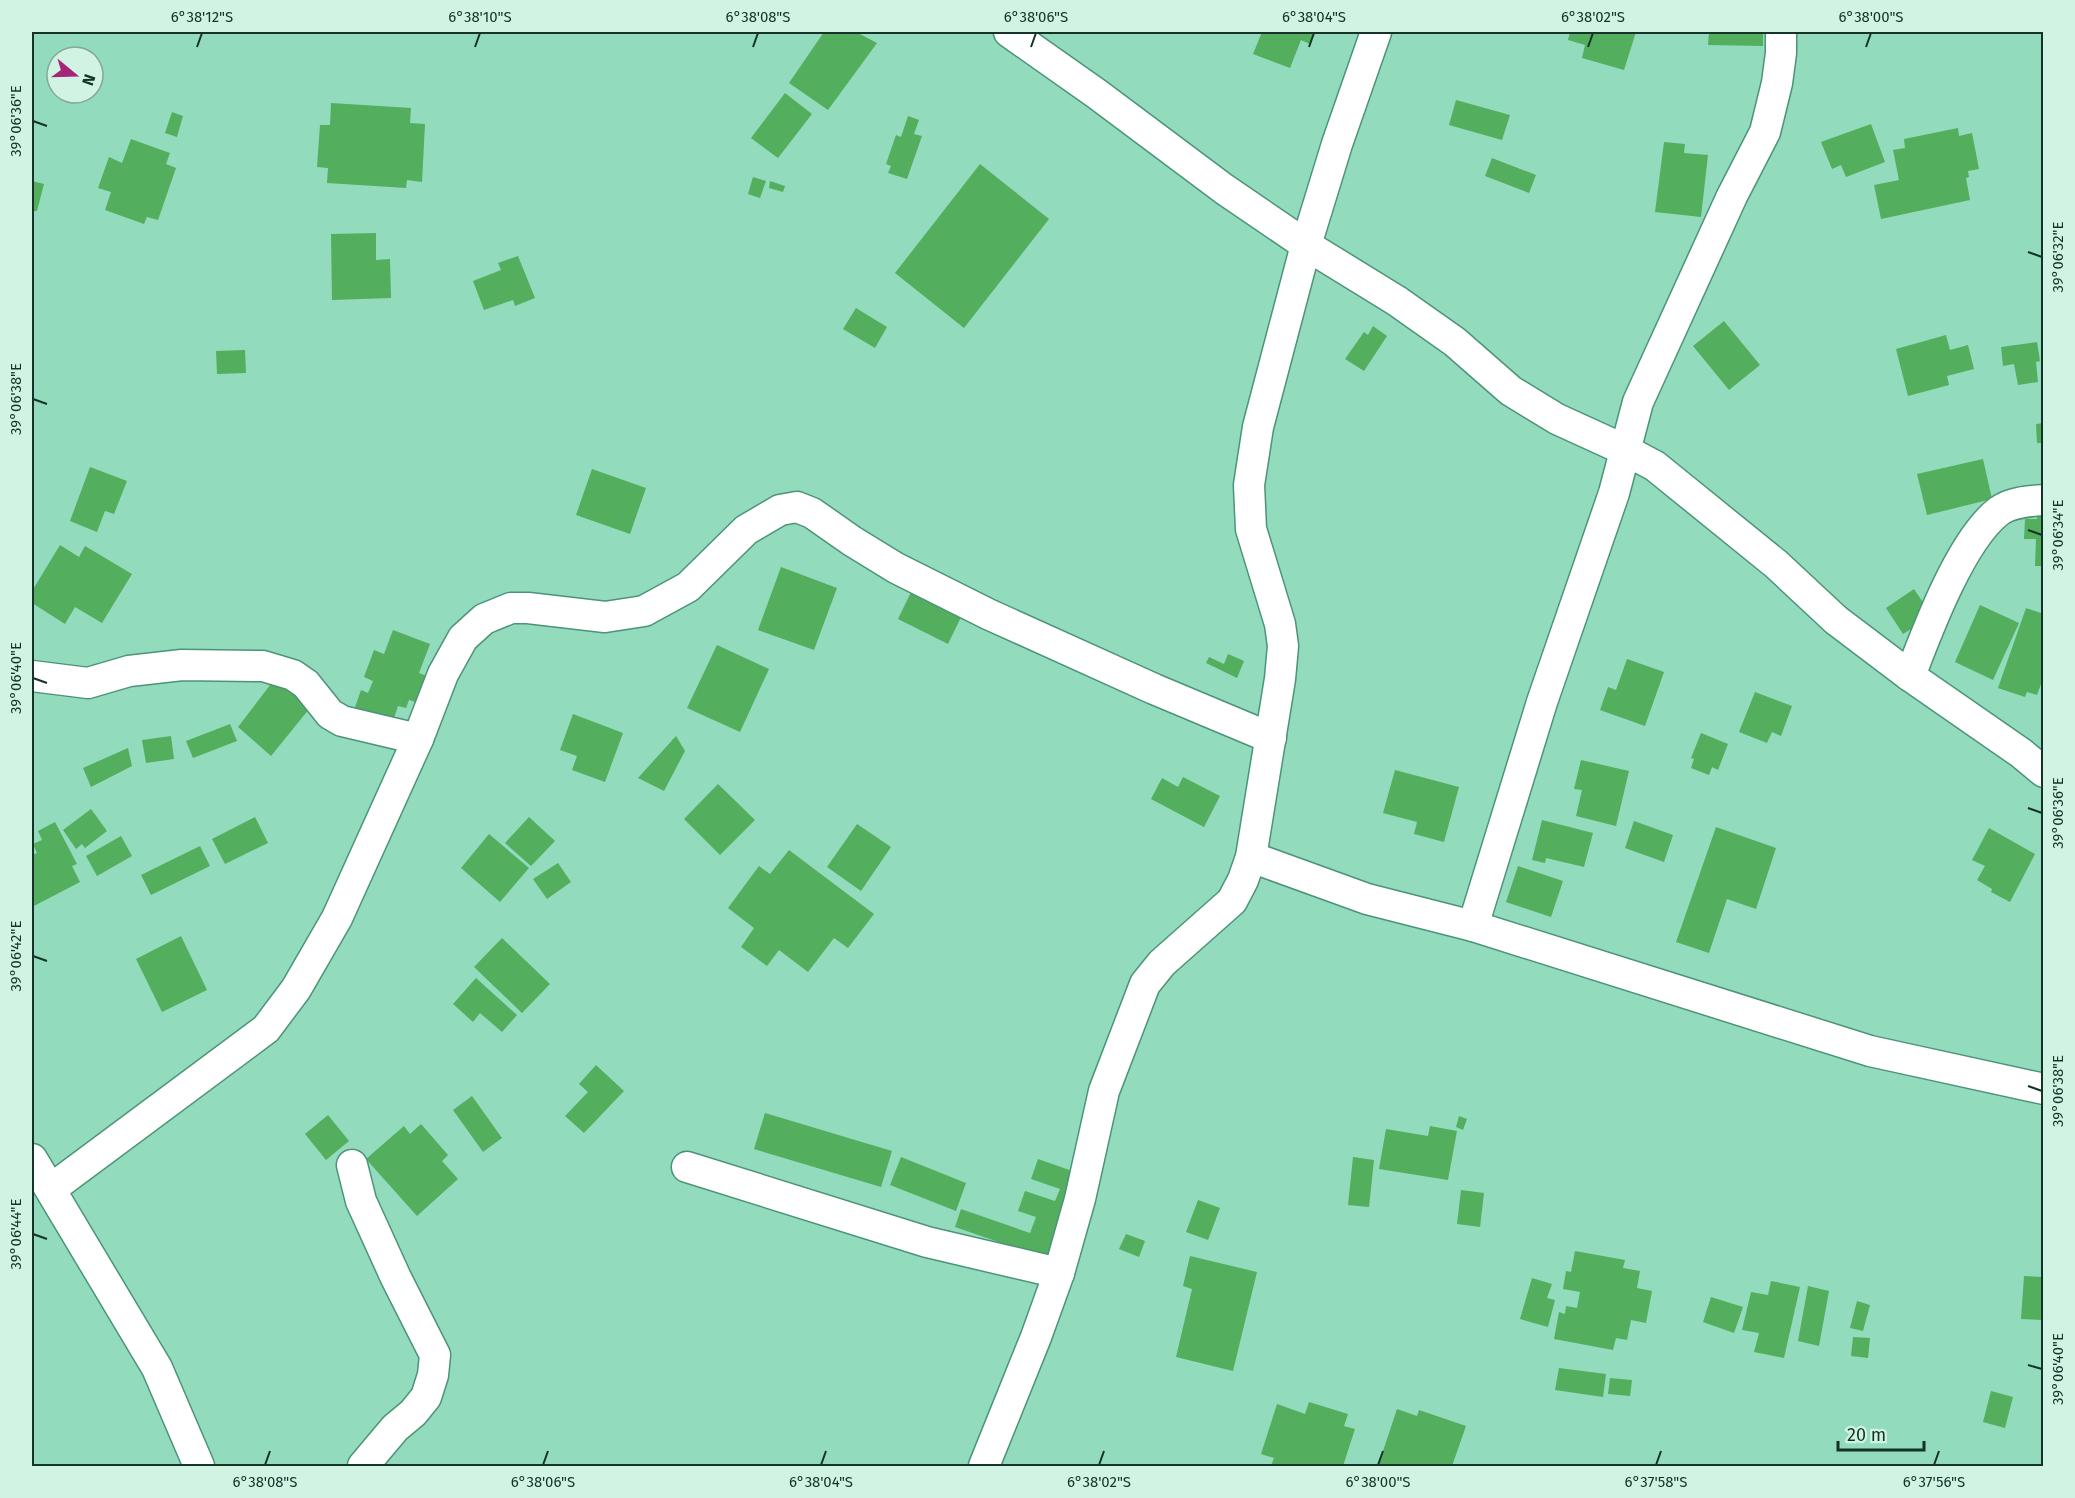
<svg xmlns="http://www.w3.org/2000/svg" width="2075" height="1498" viewBox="0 0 2075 1498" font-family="'Fira Sans',sans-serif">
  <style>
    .building { fill: #53ae5e }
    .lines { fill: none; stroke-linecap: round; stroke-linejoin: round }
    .minor-casing { stroke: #4c9478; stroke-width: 33 }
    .minor { stroke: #fff; stroke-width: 30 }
    .ticks { fill: none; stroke: #153328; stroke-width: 2 }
    .neatline { fill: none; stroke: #153328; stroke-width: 2 }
    .ticks-label { font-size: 15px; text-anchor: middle; fill: #153328 }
  </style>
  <rect width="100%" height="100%" fill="#92dbbd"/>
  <g class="building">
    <path d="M824,32H856L877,43L828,110L789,83Z"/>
    <path d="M1262,32H1315L1310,44L1301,40L1290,68L1253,54Z"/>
    <path d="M1570,32H1636L1624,70L1582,58L1585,45L1568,40Z"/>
    <path d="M1709,32H1763V46L1708,45Z"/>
    <path d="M785,93L812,114L778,158L751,138Z"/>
    <path d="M1456,100L1510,115L1502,140L1449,125Z"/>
    <path d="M331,103L411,108L410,123L425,124L422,182L407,180L406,188L327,183L328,168L317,167L320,125H330Z"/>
    <path d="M172,112L183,116L177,137L165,133Z"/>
    <path d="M908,116L919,120L914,134L922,136L907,179L888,173L891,166L886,164L896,135L901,137Z"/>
    <path d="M1871,124L1885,162L1846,177L1841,165L1832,169L1821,142Z"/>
    <path d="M1958,128L1959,136L1972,133L1979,169L1968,171L1969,177L1966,178L1970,200L1881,219L1874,185L1899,180L1893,150L1905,148L1904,139Z"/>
    <path d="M131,139L170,153L166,164L176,168L158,220L147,217L144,224L105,210L111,192L98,188L109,157L122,163Z"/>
    <path d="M1664,142L1685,144L1684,153L1708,155L1701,217L1655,212Z"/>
    <path d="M1492,158L1536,175L1529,193L1485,176Z"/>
    <path d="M980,164L1049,219L964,328L895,273Z"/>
    <path d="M753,177L766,181L760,198L748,194Z"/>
    <path d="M32,181L44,184L37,211H34L32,215Z"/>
    <path d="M770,181L785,186L783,192L769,188Z"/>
    <path d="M376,233V260L390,259L391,298L332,300L331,234Z"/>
    <path d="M518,256L535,298L515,306L513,300L484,310L473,281L501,270L498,263Z"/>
    <path d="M856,308L887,327L875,348L843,329Z"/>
    <path d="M1724,321L1760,365L1729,390L1693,346Z"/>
    <path d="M1373,326L1387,336L1364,371L1345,359L1364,332L1368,335Z"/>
    <path d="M1946,335L1950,350L1968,345L1974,369L1947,376L1949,385L1908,396L1896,349Z"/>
    <path d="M2037,342L2040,361L2036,362L2038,382L2018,385L2014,364L2003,366L2001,347Z"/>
    <path d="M245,350L246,373L217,374L216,351Z"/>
    <path d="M2044,423V443H2037L2036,424Z"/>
    <path d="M1983,459L1992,499L1927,515L1917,474Z"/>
    <path d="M90,467L127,481L114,514L105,511L97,532L70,521Z"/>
    <path d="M592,469L646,488L630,534L576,515Z"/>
    <path d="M2037,511H2044V566H2035L2036,539H2024L2025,519H2037Z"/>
    <path d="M60,545L79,557L85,546L132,574L102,623L75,607L65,624L32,603V591Z"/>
    <path d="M781,567L837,588L814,650L758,630Z"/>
    <path d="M914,586L964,611L948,644L898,619Z"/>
    <path d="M1914,589L1932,616L1903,634L1886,608Z"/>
    <path d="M1980,605L2019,623L1993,680L1955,662Z"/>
    <path d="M2026,608L2044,614V676L2037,695L2027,692L2025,697L1998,688Z"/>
    <path d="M393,630L430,644L419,673L435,679L425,705L409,700L406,708L398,706L392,724L354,710L361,690L368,693L373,681L364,677L374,650L384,654Z"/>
    <path d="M717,645L769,669L740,732L687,708Z"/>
    <path d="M1228,654L1244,661L1237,678L1206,663L1209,657L1224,664Z"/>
    <path d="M1627,659L1664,672L1645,726L1600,710L1608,687L1616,690Z"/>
    <path d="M280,672L314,703L271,756L238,727Z"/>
    <path d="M1755,692L1792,706L1781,736L1772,732L1767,743L1739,732Z"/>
    <path d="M573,714L623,733L605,782L572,770L577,756L560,750Z"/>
    <path d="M230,724L237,741L193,758L186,741Z"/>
    <path d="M1701,733L1728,744L1718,770L1712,767L1709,775L1691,768L1694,759L1691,758Z"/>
    <path d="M171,736L174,759L146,763L142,740Z"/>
    <path d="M676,736L685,751L664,791L638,778Z"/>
    <path d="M128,748L132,766L91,787L83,768Z"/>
    <path d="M1581,760L1629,771L1616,826L1576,816L1582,790L1574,789Z"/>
    <path d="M1395,770L1459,787L1444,842L1414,834L1417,822L1383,813Z"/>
    <path d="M1183,777L1220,796L1204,827L1151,799L1162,778L1178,787Z"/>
    <path d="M718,784L755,820L720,855L684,819Z"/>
    <path d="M91,809L107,831L85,848L82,844L76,849L63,830Z"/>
    <path d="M255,817L268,843L225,864L212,839Z"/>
    <path d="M529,817L555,841L531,866L505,843Z"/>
    <path d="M1542,820L1593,833L1584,867L1546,858L1545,863L1532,860Z"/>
    <path d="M1634,821L1673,835L1664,862L1625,848Z"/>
    <path d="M55,822L77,864L72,866L80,882L32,907V855L37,853L33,844L42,840L38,831Z"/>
    <path d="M857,824L891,847L861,891L827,867Z"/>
    <path d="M1716,827L1776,848L1756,909L1727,899L1709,953L1676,942Z"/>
    <path d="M1989,828L2035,854L2010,902L1991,892L1992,889L1977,880L1985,866L1972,860Z"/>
    <path d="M489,834L529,868L500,902L461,868Z"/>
    <path d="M121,836L132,856L97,876L86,856Z"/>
    <path d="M200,846L210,866L151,895L141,875Z"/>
    <path d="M789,850L874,914L848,948L834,938L808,972L779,950L767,966L741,947L754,928L728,908L759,866L770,874Z"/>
    <path d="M558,863L571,882L547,899L533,879Z"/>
    <path d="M1518,866L1563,881L1551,917L1506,902Z"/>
    <path d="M181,936L207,990L162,1012L136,959Z"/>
    <path d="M502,938L550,984L522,1013L474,967Z"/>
    <path d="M476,978L517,1015L502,1032L480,1013L473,1022L453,1004Z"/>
    <path d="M596,1065L624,1091L584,1133L565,1116L588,1092L579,1084Z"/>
    <path d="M472,1096L502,1138L483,1152L453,1110Z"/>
    <path d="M765,1113L892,1151L881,1187L754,1149Z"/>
    <path d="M328,1115L349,1141L326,1160L305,1134Z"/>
    <path d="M1459,1116L1467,1119L1463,1130L1456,1127Z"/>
    <path d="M421,1124L448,1155L442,1161L458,1179L417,1216L366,1159L404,1126L410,1134Z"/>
    <path d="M1430,1126L1457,1131L1448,1180L1379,1169L1386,1129L1428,1136Z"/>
    <path d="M901,1157L966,1183L956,1211L890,1185Z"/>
    <path d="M1353,1157L1374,1160L1369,1207L1348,1205Z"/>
    <path d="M1038,1159L1078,1173L1051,1260L955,1227L961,1209L1030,1233L1036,1217L1018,1211L1025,1191L1055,1201L1060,1189L1031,1179Z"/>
    <path d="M1461,1190L1484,1193L1480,1227L1457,1224Z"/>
    <path d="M1198,1200L1220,1208L1208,1240L1186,1232Z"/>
    <path d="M1126,1234L1145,1241L1139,1257L1119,1249Z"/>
    <path d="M1575,1251L1625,1260L1623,1268L1640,1271L1637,1288L1652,1291L1646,1323L1631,1320L1627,1340L1616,1338L1613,1350L1554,1339L1559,1312L1565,1314L1566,1306L1577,1308L1580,1292L1563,1289L1566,1271L1571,1272Z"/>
    <path d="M1190,1256L1257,1272L1233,1371L1176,1357L1192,1289L1183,1286Z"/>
    <path d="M2024,1276L2044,1277V1320L2021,1319Z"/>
    <path d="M1532,1278L1552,1284L1547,1298L1555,1300L1548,1327L1520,1319Z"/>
    <path d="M1771,1281L1800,1287L1784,1358L1754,1352L1759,1333L1742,1330L1751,1292L1768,1295Z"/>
    <path d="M1808,1286L1829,1291L1819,1346L1798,1341Z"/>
    <path d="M1711,1297L1743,1307L1734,1333L1703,1322Z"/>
    <path d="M1857,1301L1870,1305L1863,1331L1850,1328Z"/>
    <path d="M1853,1337L1870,1338L1868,1358L1851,1356Z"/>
    <path d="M1559,1368L1606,1374L1603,1397L1555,1390Z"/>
    <path d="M1610,1378L1632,1380L1630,1396L1608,1394Z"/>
    <path d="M1991,1391L2013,1397L2005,1428L1983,1422Z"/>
    <path d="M1309,1402L1348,1414L1344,1426L1355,1429L1343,1466H1271L1274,1458L1261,1454L1277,1404L1305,1414Z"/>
    <path d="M1397,1409L1417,1416L1419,1410L1466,1426L1452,1466H1378Z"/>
  </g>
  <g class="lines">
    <g class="minor-casing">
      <g id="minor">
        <path d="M1009,32L1097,94L1224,189L1306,245L1397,301L1455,342L1511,391L1557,419L1625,450L1655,466L1776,564L1836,620L1910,676L2021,753L2044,772"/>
        <path d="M32,676L88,683L129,671L182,665L263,666L293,675L306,684L330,714L342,721L418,739"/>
        <path d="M1910,676C1927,631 1961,540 1999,511C2011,502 2030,501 2044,500"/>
        <path d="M1251,857L1367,899L1473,926L1870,1051L2044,1089"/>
        <path d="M1473,926L1542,702L1614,493L1638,402L1732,196L1765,132L1777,83L1781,53V32"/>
        <path d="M32,1159L157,1368L199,1466"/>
        <path d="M352,1165L361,1201L396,1278L435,1355L433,1375L426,1397L413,1413L395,1428L363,1466"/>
        <path d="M687,1167L927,1242L1059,1273"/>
        <path d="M51,1189L266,1029L296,989L337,918L418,739L443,674L463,638L484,619L511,608H528L605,617L644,611L688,587L746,530L780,510L797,507L812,513L852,541L896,568L988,614L1154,689L1271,738"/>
        <path d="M984,1466L1036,1337L1059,1273L1080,1199L1104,1091L1145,984L1162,963L1232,901L1243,880L1251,857L1280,679L1283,646L1280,624L1251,529L1249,485L1258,427L1306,245L1337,144L1376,32"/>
      </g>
    </g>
    <use href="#minor" class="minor"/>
  </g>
  <path class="ticks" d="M197,47L202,33M475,47L480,33M753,47L758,33M1031,47L1036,33M1309,47L1314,33M1588,47L1593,33M1866,47L1871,33M33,121L47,126M2028,252L2042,257M33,399L47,404M2028,530L2042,535M33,678L47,683M2028,808L2042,813M33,956L47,961M2028,1086L2042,1091M33,1234L47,1239M2028,1365L2042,1369M265,1465L270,1451M543,1465L548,1451M821,1465L826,1451M1099,1465L1104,1451M1378,1465L1383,1451M1656,1465L1661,1451M1934,1465L1939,1451"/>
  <rect width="2075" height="1498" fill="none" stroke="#d0f3e3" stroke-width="66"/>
  <g transform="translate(75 75) rotate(109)"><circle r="28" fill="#d0f3e3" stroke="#85a698" stroke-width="1.5"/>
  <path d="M0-4.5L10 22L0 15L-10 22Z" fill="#a52678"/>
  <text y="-9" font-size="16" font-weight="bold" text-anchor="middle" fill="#153328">N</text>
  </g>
  <path d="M1838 1441v9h86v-9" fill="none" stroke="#153328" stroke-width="3"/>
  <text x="1847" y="1441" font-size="18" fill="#153328" stroke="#d0f3e3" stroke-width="4.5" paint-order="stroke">20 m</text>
  <rect x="33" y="33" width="2009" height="1432" class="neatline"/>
  <g class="ticks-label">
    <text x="202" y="22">6°38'12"S</text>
    <text x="480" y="22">6°38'10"S</text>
    <text x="758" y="22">6°38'08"S</text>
    <text x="1036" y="22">6°38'06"S</text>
    <text x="1314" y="22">6°38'04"S</text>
    <text x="1593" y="22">6°38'02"S</text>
    <text x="1871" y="22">6°38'00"S</text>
    <text transform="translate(16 121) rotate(-90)" y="5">39°06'36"E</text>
    <text transform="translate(2058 257) rotate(-90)" y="5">39°06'32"E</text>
    <text transform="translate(16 399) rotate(-90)" y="5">39°06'38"E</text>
    <text transform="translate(2058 535) rotate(-90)" y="5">39°06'34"E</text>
    <text transform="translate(16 678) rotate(-90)" y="5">39°06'40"E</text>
    <text transform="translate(2058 813) rotate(-90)" y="5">39°06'36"E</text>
    <text transform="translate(16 956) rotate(-90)" y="5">39°06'42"E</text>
    <text transform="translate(2058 1091) rotate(-90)" y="5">39°06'38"E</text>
    <text transform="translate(16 1234) rotate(-90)" y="5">39°06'44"E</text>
    <text transform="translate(2058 1369) rotate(-90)" y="5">39°06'40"E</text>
    <text x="265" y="1487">6°38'08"S</text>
    <text x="543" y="1487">6°38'06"S</text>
    <text x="821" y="1487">6°38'04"S</text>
    <text x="1099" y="1487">6°38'02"S</text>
    <text x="1378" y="1487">6°38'00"S</text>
    <text x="1656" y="1487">6°37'58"S</text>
    <text x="1934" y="1487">6°37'56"S</text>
  </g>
</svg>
